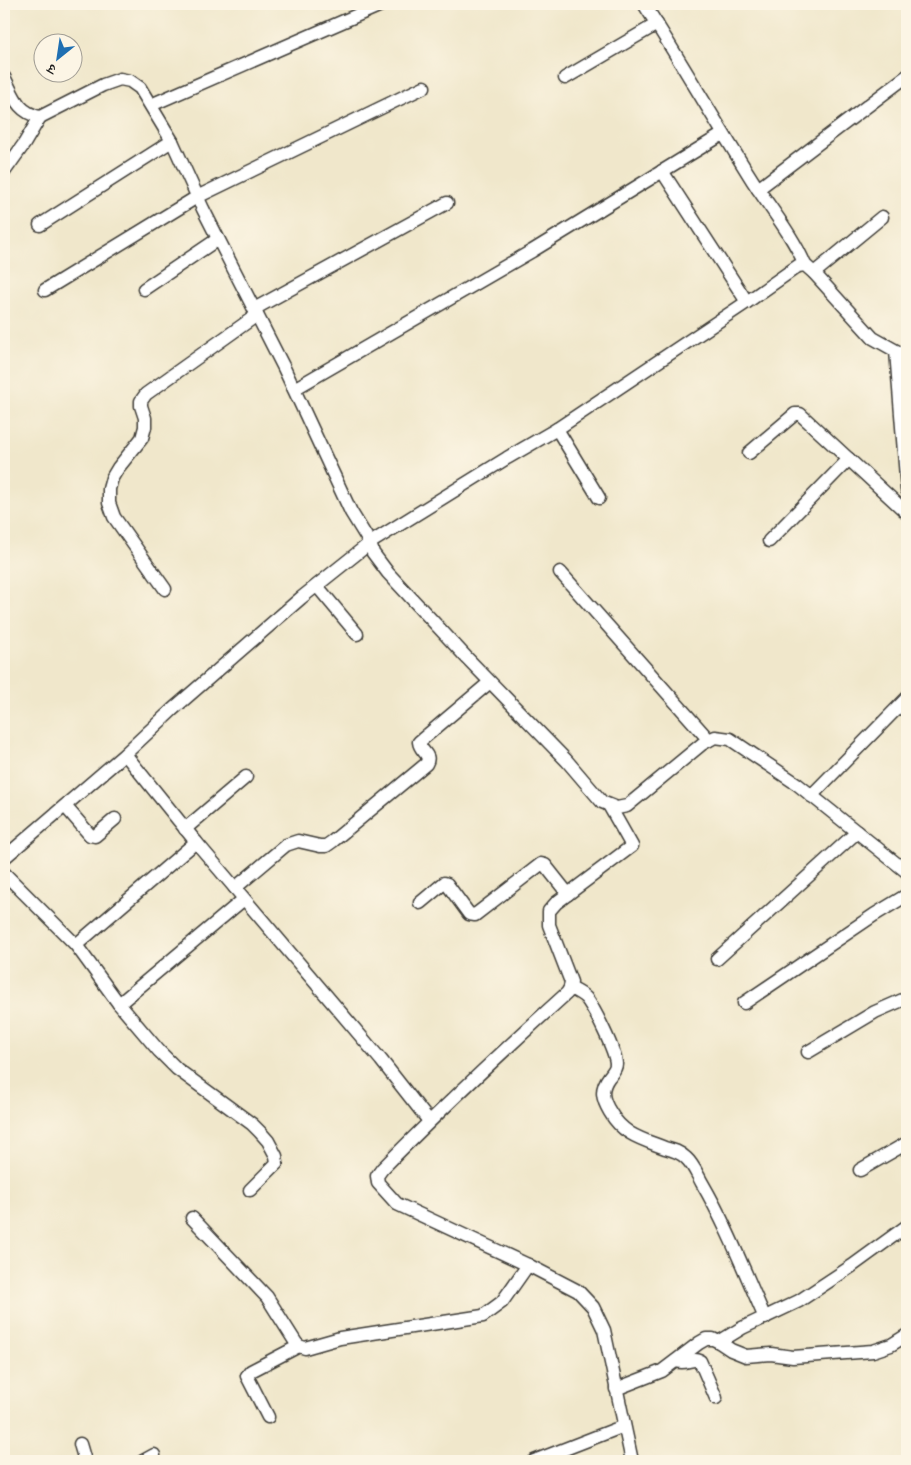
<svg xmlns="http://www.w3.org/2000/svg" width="911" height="1465" viewBox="0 0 911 1465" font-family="Alegreya,'Noto Serif Devanagari',serif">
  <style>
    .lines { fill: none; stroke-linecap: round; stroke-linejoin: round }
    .minor-casing { stroke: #3c3a36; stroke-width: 15 }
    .minor { stroke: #fff; stroke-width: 12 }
  </style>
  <rect width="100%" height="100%" fill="#fcf5e5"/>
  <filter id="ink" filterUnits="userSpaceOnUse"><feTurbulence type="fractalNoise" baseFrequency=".02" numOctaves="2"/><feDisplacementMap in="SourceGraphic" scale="10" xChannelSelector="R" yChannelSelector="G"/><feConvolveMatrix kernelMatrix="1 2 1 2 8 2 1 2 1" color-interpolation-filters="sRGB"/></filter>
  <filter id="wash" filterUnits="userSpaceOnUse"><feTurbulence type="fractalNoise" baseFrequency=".0096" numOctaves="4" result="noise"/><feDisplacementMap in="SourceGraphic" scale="20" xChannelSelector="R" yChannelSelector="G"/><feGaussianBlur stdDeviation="1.12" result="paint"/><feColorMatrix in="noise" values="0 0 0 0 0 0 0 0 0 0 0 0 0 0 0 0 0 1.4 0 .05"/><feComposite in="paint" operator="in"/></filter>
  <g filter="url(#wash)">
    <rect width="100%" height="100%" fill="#f0e7cb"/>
  </g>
  <g filter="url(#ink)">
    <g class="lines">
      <g class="minor-casing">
        <g id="minor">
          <path d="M644,4C680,60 713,118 749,175C766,203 793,235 805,265"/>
          <path d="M4,77C14,96 17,112 40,117L103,85L120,79L130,81L140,88L172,141L203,209L284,368L351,512L370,543L373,553L388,573L467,658L567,761L602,802L617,808L627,806L702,744L715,737L730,739L797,784L907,872"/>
          <path d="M565,78L657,24"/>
          <path d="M151,105L383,4"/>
          <path d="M662,171L747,302"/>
          <path d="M4,172L24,144L40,117"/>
          <path d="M758,189L907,76"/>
          <path d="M40,225L172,141"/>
          <path d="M814,273L882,217"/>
          <path d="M144,289L218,239"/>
          <path d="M45,290L197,197L424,87"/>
          <path d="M254,309L447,203"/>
          <path d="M896,351L907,490"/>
          <path d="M294,389L532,251L723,134"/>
          <path d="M557,429L599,498"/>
          <path d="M749,453L795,414H800L907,513"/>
          <path d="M769,541L849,459"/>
          <path d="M560,572L709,740"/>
          <path d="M317,586L357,634"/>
          <path d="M165,589L114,517L109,503V489L112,478L118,468L142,438L145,427V418L141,406V401L146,394L257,315"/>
          <path d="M125,754L196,842L381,1060L429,1121"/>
          <path d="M811,796L907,698"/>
          <path d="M65,806L90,835L95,836L115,819"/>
          <path d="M610,807L632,846L556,903L549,911V925L571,982L570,988L567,993C504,1050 442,1108 382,1169L377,1176L378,1183L397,1204L528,1265L578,1291L593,1307L604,1330L632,1461"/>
          <path d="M185,829L246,777"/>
          <path d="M4,858L125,754L172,710L301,598L370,543L507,458L557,429L747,302L798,266L805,265L814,273L873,338L907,357"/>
          <path d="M4,873L76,945L119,1004L159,1051L177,1069L252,1124L260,1132L268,1141L276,1156L277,1163L250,1190"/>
          <path d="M235,888L286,845L298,841L320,846H326L333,841L426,764C432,754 420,752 419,742L490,682"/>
          <path d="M420,903L444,883L447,884L469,914L475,915L541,864L545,865L568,894"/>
          <path d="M76,945L196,842"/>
          <path d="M717,959L857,832"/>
          <path d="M570,988C576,991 581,993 586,998C594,1008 616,1052 616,1064C616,1069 612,1073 609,1077C600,1089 602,1099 610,1112C623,1135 642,1139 665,1148C673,1150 680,1152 686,1158C693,1164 697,1174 702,1183C727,1226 745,1273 765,1318"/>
          <path d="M744,1003L874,915L907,895"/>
          <path d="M119,1004L244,899"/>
          <path d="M808,1052L875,1012L907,998"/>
          <path d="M860,1170L907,1143"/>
          <path d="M192,1218L267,1297L296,1343L299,1346L305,1348L340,1338L483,1316L502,1302L528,1265"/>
          <path d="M719,1342L742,1328L799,1301L852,1266L907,1226"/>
          <path d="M676,1361C686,1365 692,1357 700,1361L716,1398"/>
          <path d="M616,1389L662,1371L699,1343L706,1339H713L719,1342L731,1350L746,1356L771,1354L793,1357L873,1351L891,1345L907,1335"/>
          <path d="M268,1417L247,1376L251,1371L299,1346"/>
          <path d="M80,1444L85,1461"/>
          <path d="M143,1461L154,1455"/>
          <path d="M534,1461L624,1426"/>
        </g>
      </g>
      <use href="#minor" class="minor"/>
    </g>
  </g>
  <rect width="911" height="1465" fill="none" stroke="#fcf5e5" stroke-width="20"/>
  <g transform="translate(58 58) rotate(210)"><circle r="24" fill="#fcf5e5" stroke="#a29e95"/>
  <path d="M0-4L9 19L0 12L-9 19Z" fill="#1f6fb2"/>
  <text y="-8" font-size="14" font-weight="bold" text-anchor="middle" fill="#1c1c1c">उ</text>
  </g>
</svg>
